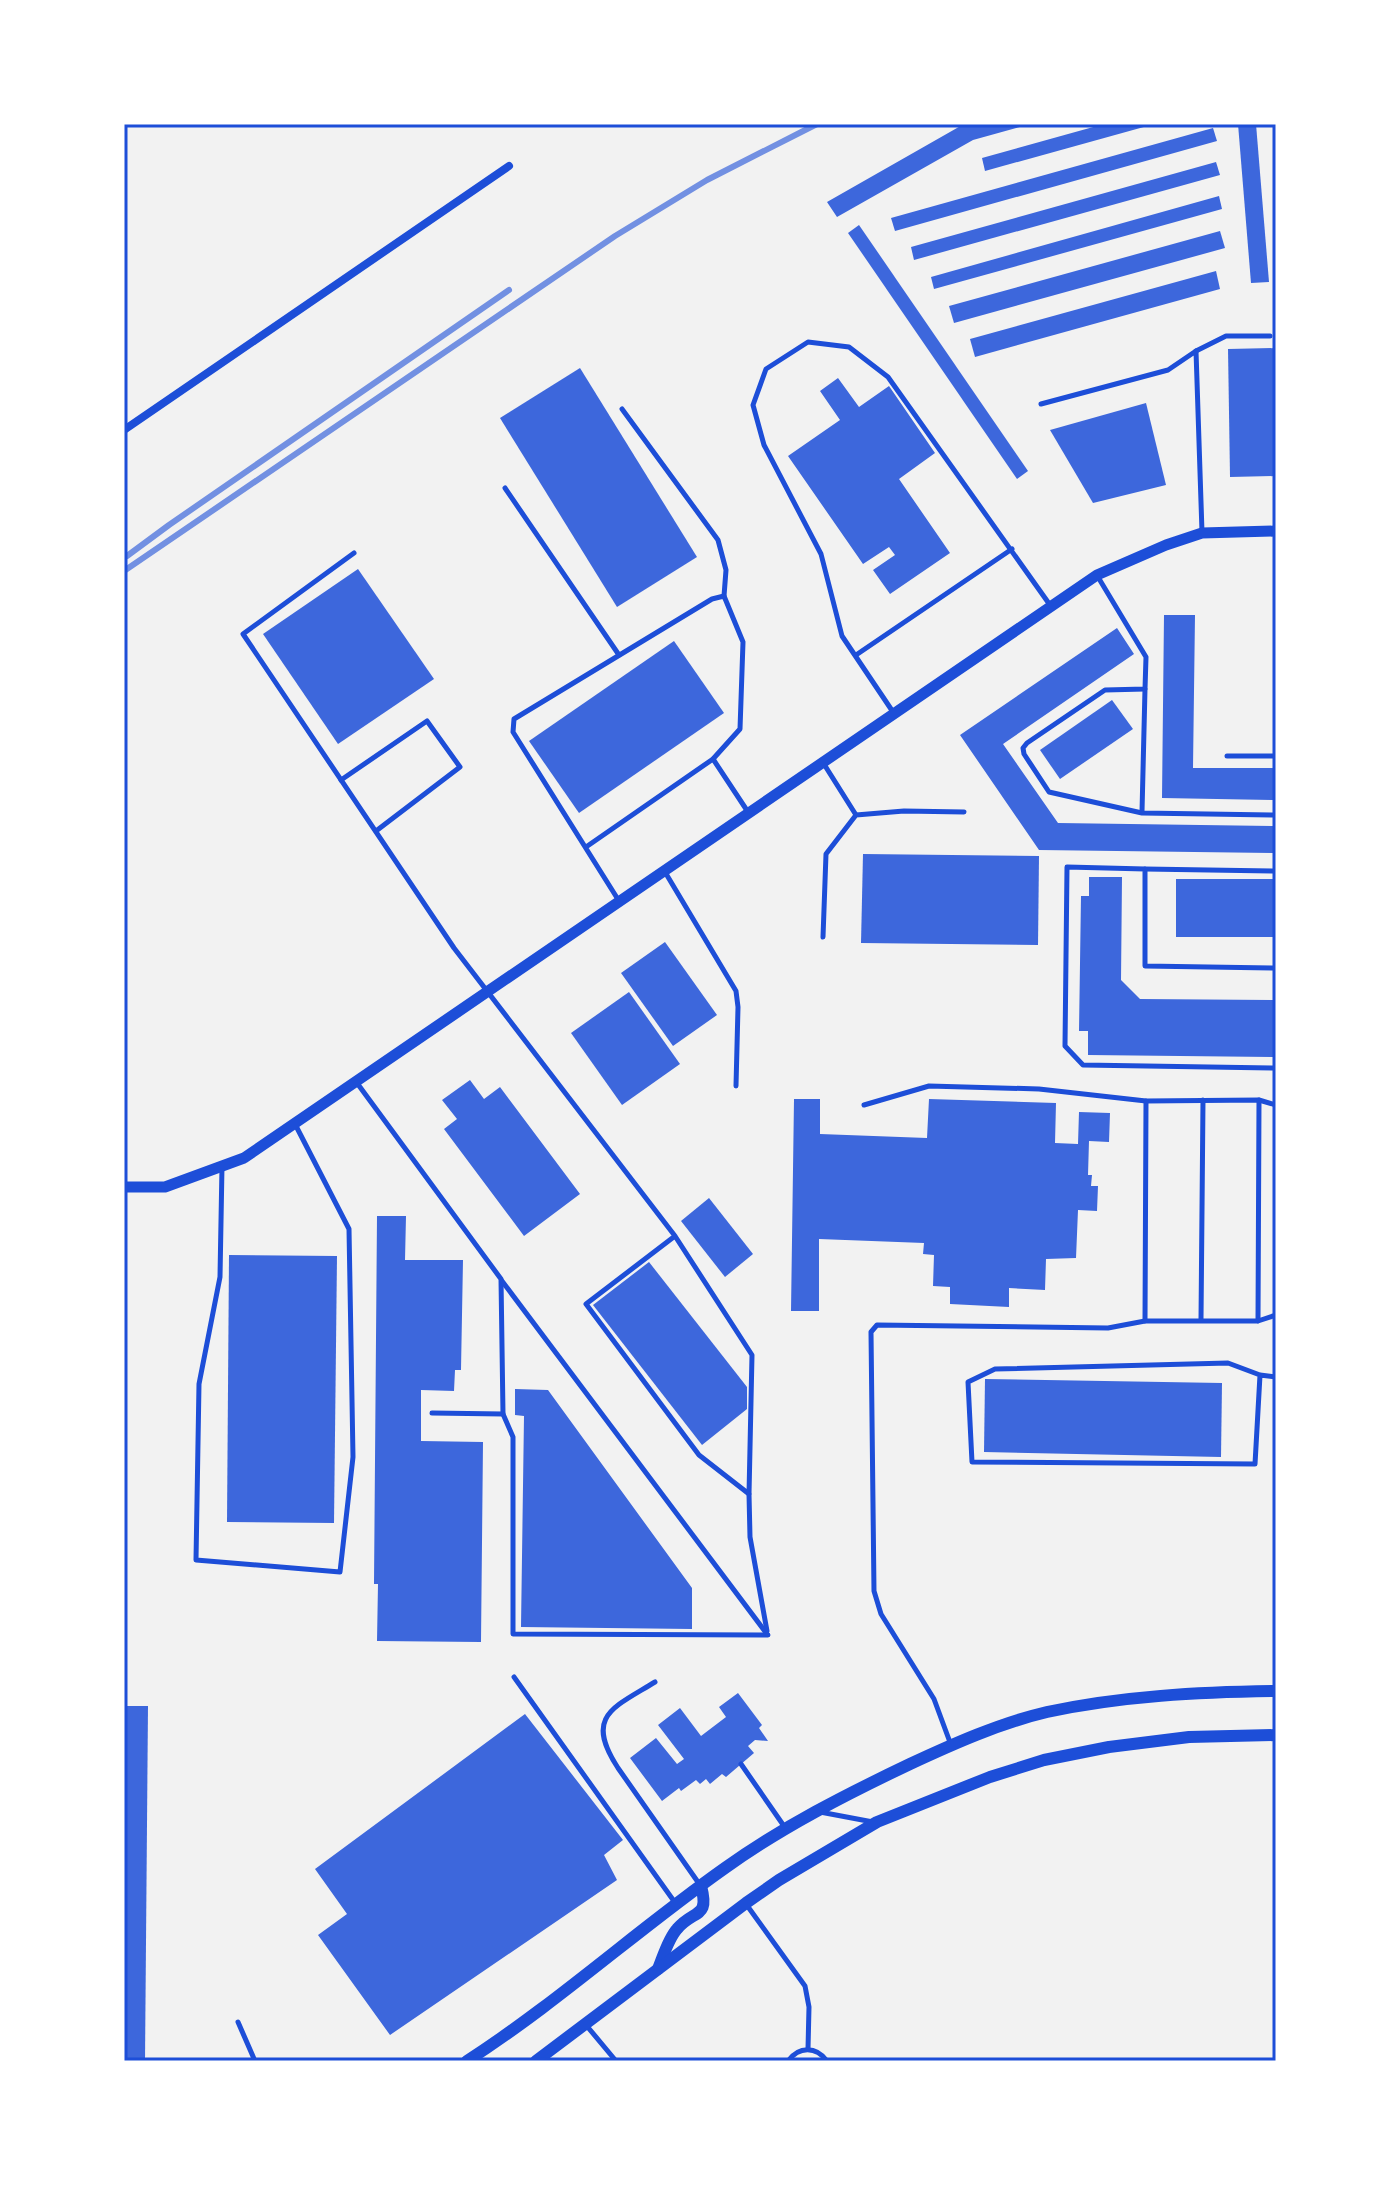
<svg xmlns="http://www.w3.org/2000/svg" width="1400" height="2185" viewBox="0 0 1400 2185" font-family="'Nunito Sans',sans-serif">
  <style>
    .building { fill: #3d67dc }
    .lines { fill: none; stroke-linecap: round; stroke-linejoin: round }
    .service { stroke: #1d4ed8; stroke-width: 5 }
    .minor { stroke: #1d4ed8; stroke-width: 8 }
    .tertiary { stroke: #1d4ed8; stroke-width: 11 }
    .secondary { stroke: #1d4ed8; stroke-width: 12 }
    .rail { stroke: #7290e2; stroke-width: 6 }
    .neatline { fill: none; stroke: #1d4ed8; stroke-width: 3 }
  </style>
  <rect width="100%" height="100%" fill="#f2f2f2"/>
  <g class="building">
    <path d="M964,124L1027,125L973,140L837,217L827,202Z"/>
    <path d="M1104,124L1151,125L985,171L982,158Z"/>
    <path d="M1238,124H1256L1269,282L1251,283Z"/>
    <path d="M1213,128L1217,141L895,231L891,218Z"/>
    <path d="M1216,162L1220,175L914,260L911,247Z"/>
    <path d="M1219,196L1222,209L934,289L931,277Z"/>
    <path d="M859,225L1028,471L1017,479L848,233Z"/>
    <path d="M1220,231L1225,248L954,323L949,306Z"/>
    <path d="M1216,271L1220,289L975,357L970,339Z"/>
    <path d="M1276,348V476L1230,477L1228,349Z"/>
    <path d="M580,368L697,557L617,607L500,418Z"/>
    <path d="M838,378L859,407L889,386L935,453L899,479L950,553L890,594L873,570L895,555L889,547L863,564L788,456L840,420L820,391Z"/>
    <path d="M1146,403L1166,485L1093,503L1050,430Z"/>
    <path d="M358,569L434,679L338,744L263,634Z"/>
    <path d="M1164,615H1195L1193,768H1276V800L1162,798Z"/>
    <path d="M1117,628L1134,654L1003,744L1058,823L1276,826V853L1039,850L960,735Z"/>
    <path d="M674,641L724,713L579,813L529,741Z"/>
    <path d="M1112,700L1133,729L1060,779L1040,750Z"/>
    <path d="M863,854L1039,856L1038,945L861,943Z"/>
    <path d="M1089,877H1122L1121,980L1140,999L1276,1000V1057L1088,1055V1031H1079L1081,896H1089Z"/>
    <rect x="1176" y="879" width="100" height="58"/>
    <path d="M665,942L717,1015L673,1046L621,973Z"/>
    <path d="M629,992L680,1064L622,1105L571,1033Z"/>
    <path d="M470,1080L484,1099L500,1087L580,1194L524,1236L444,1129L457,1119L442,1100Z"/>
    <path d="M794,1099H820V1134L927,1138L929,1099L1056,1103L1055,1143L1078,1144L1079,1112L1110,1113L1109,1142L1089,1141L1088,1175H1092L1091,1186H1098L1097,1211L1078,1210L1076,1258L1046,1259L1045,1290L1009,1288V1307L950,1304V1287L933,1286L934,1255L923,1254L924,1243L819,1239V1311H791Z"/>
    <path d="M709,1198L753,1254L725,1277L681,1221Z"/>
    <path d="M377,1216H406L405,1260H463L461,1370H455L454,1391L421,1390V1441L483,1442L481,1642L377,1641L378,1584H374Z"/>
    <path d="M229,1255L337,1256L334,1523L227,1522Z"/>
    <path d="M649,1262L747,1387V1409L702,1445L593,1305Z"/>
    <path d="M985,1379L1222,1383L1221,1457L984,1452Z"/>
    <path d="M515,1389L548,1390L692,1588V1629L521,1627L524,1416L515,1415Z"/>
    <path d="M738,1693L762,1725L759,1728L768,1741L755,1740L748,1746L754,1753L726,1777L722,1774L710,1784L706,1779L700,1784L696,1780L681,1791L679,1788L662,1801L630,1758L656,1738L677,1764L684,1759L658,1725L680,1708L701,1736L726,1717L719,1707Z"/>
    <path d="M124,1706H148L145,2061H124Z"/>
    <path d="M525,1714L623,1840L604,1855L617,1880L390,2035L318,1935L347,1914L315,1869Z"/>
  </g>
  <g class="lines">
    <g class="service">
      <path d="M1196,351L1226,336H1270"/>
      <path d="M1041,404L1168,370L1196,351L1202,532"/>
      <path d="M622,409L718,540L726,570L724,596"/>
      <path d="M505,488L619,655"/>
      <path d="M354,553L243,634L454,948L675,1236L752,1355L749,1494L699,1455L586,1304L675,1236"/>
      <path d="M1098,577L1146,657L1145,689L1105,690L1027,743L1023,748L1024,754L1049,792L1142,813L1276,815"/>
      <path d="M856,655L1012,549"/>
      <path d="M893,712L842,636L821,554L764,445L753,405L766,369L808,342L849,347L888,377L1050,605"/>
      <path d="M1227,756H1276"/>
      <path d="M713,759L748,812"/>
      <path d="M822,761L856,815"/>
      <path d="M341,780L427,721L460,767L376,831"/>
      <path d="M1142,812L1145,689"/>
      <path d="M586,847L713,759L740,729L743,642L724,596L712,599L514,719L513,732L619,901"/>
      <path d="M1145,869L1276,871"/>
      <path d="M665,872L736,991L738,1007L736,1086"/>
      <path d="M823,937L826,854L856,815L904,811L964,812"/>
      <path d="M1276,968L1145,966V869L1067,867L1065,1046L1083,1065L1276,1068"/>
      <path d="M357,1083L501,1279L503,1414L513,1437V1634L768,1635"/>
      <path d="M864,1105L929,1086L1039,1089L1146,1101L1259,1100L1276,1105"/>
      <path d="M222,1166L220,1277L199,1384L196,1560L340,1572L353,1457L349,1229L295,1124"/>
      <path d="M502,1281L767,1634"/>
      <path d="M1201,1320L1203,1100"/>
      <path d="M1145,1321L1146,1101"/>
      <path d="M1258,1321L1259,1100"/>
      <path d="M1260,1375L1255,1464L972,1462L968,1382L995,1369L1228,1363L1260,1375L1276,1377"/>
      <path d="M432,1413L503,1414"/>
      <path d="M749,1494L750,1537L767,1631"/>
      <path d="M514,1677L676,1904"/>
      <path d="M655,1682C613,1708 584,1716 618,1768L700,1885"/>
      <path d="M951,1745L934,1699L881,1614L874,1591L871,1332L877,1325L1108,1328L1145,1321H1258L1276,1315"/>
      <path d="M741,1764L786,1829"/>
      <path d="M820,1812L873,1822"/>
      <path d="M746,1904L805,1986L809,2007L808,2049"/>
      <path d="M238,2022L255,2061"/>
      <path d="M586,2025L616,2061"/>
      <path d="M788,2061C799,2046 816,2046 827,2061"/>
    </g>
    <path class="minor" d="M124,430L509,166"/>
    <path class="tertiary" d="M124,1187H165L244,1158L1097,575L1166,545L1202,533L1276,531"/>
    <g class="secondary">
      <path d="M658,1969C663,1957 668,1939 677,1929C694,1909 710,1919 701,1886"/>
      <path d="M467,2061C557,2003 637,1930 725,1868C782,1827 847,1794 910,1764C953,1744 1000,1723 1047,1712C1122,1696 1199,1692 1276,1691"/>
      <path d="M536,2061L746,1903L779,1880L877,1822L990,1777L1044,1760L1109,1747L1189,1737L1276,1735"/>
    </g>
    <g class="rail">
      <path d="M127,556L169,525L509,290"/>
      <path d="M124,571L615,236L707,180L817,124"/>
    </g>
  </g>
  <rect width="1400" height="2185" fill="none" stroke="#ffffff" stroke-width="252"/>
  <rect x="126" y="126" width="1148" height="1933" class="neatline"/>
</svg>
